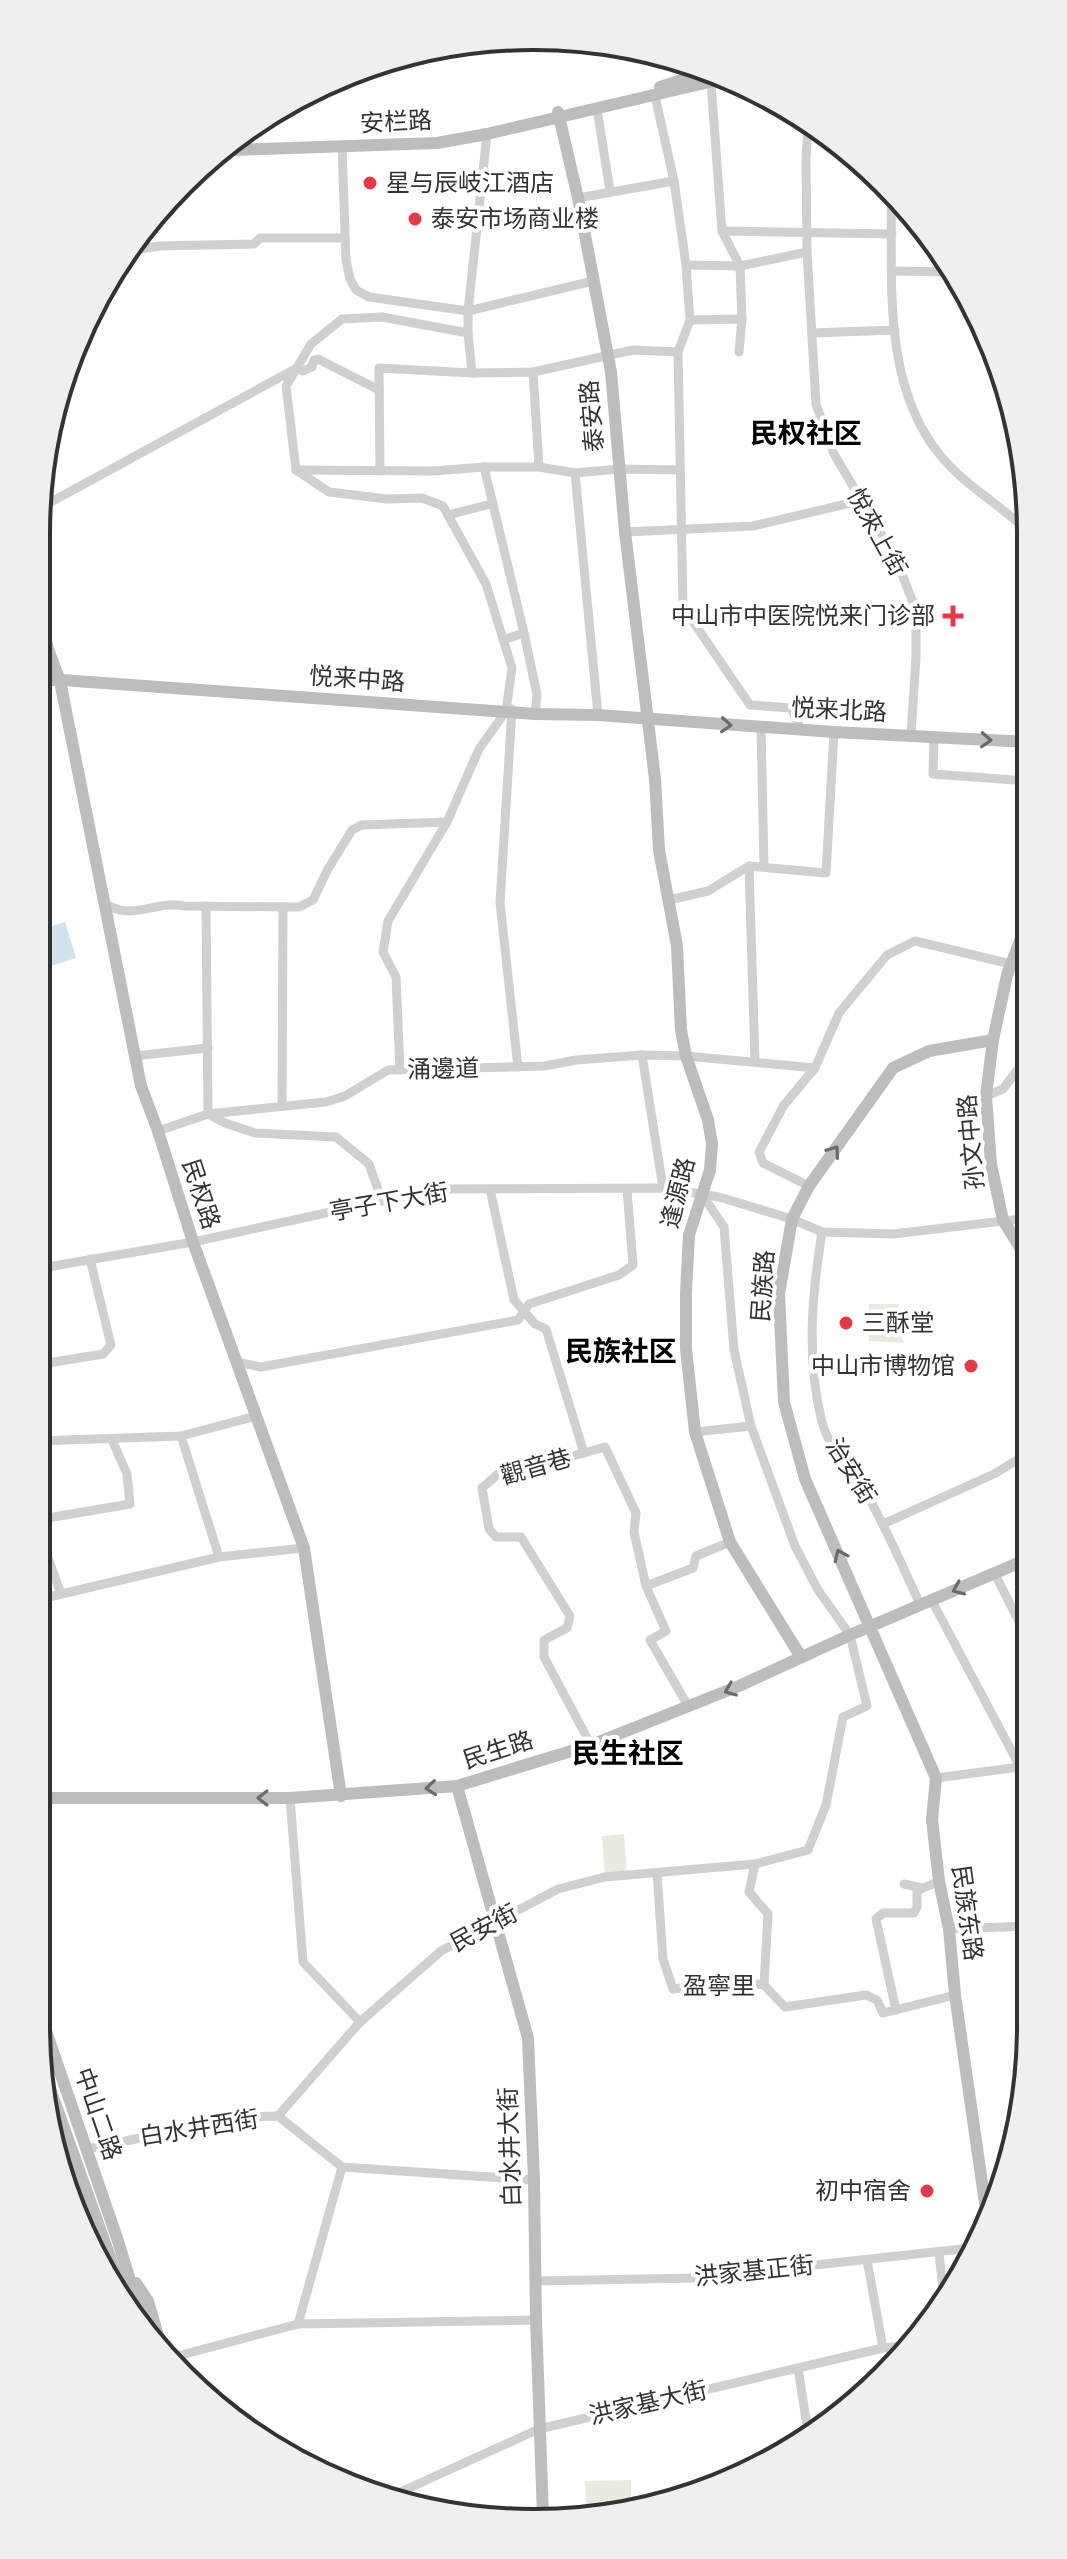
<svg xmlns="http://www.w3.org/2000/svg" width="1067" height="2559" viewBox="0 0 1067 2559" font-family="'Asap Condensed','Noto Sans SC',sans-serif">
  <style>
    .green { fill: #e6ecdf }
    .water { fill: #cfe2ee }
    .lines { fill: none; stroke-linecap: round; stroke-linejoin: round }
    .street { stroke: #d0d0d0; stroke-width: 9 }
    .secondary { stroke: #bdbdbd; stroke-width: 12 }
    .oneway { stroke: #6a6a6a }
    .poi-dot { fill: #e63946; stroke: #fff; stroke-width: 3 }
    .labels { text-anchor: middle; stroke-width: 8; stroke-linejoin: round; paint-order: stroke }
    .street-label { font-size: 24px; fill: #333; stroke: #fff }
    .poi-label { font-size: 24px; fill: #333; stroke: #fff; text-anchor: start }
    .quarter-label { font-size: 28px; font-weight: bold; fill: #000; stroke: #fff }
    .rim { fill: none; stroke: #333; stroke-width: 4 }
  </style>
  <rect width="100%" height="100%" fill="#fff"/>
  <g class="green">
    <path d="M869,1304H899L896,1320L904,1343L869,1341Z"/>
    <path d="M624,1834L627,1875L605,1877L602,1836Z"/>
    <path d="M631,2480V2504L586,2505L585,2481Z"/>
  </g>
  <path class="water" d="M65,922L76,958L36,971V931Z"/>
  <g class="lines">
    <g class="street">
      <path d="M711,83L722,231L740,266L742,319L739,352"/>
      <path d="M655,96L674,181L686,265L690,320L678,352L683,607L750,705L791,708L801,730"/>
      <path d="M597,109L610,191"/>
      <path d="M817,126H808L806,159L807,252L816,404L834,454L896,559L916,610V657L911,735"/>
      <path d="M342,147L346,260L350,279L356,290L369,297L468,311L593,281"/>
      <path d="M891,191C893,278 881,383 940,455C965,486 1000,504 1027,531"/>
      <path d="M578,198L674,181"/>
      <path d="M722,231L892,234"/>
      <path d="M134,250L159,246L254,244L260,238H345"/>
      <path d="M686,265L740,266L807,252"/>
      <path d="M893,271L952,272"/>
      <path d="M690,320L742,319"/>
      <path d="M812,333L895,330"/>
      <path d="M533,372L539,467"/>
      <path d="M472,373L468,333V311L487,134"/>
      <path d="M484,467L524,633L537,695L535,714"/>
      <path d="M296,470L434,471L484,467H539L575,473L619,469L680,470"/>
      <path d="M380,471L379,368L472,373L533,372L633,350L678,352"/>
      <path d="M575,473L598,715"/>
      <path d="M40,508L297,368L303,371L312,367L314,360L318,359L379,390"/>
      <path d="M448,515L491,504"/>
      <path d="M625,532L753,526L859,501"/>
      <path d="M503,640L524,633"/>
      <path d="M512,709L500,903L518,1067"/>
      <path d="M761,727L764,867"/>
      <path d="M934,737L933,774L1028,781"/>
      <path d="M749,866L755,1062"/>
      <path d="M669,900L708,891L749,866L826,873L834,732"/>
      <path d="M103,902C132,923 153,900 184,906L299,907L313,900L328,869L352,830L362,825L447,822"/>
      <path d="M206,906L208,1114L225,1123L255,1133L336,1137L369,1164L382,1201"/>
      <path d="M642,1055L663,1188"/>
      <path d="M134,1056L208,1048"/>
      <path d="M400,1070L396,977L383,952L388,921L447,822L479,749L506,711L512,668L486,584L443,506L422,498L387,499L329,492L296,470L286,386L311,344L342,319L382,317L468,333"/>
      <path d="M986,1096L1003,1089L1028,1056"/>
      <path d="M282,1106L283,907"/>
      <path d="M158,1131L208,1114L326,1102L345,1096L388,1070L545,1066L576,1060L642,1055L686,1056L815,1068"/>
      <path d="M809,1186L763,1163L759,1152L784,1105L815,1068L839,1013L887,955L915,941L1011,964"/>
      <path d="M490,1189L514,1300L535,1324L546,1329L584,1453"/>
      <path d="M822,1232C812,1294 806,1359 822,1422C830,1452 855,1474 870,1500C889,1534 904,1570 921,1606"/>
      <path d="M36,1269L193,1242L436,1189L663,1188L719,1197L792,1219L822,1232L893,1234L1029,1218"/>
      <path d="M236,1362L261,1367L518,1320L529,1304L619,1275L633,1265L627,1189"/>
      <path d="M36,1365L103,1354L111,1345L90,1259"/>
      <path d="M695,1432L751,1426"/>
      <path d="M181,1436L219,1557"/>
      <path d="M36,1441L181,1436L256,1416"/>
      <path d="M36,1520L130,1504L127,1474L112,1440"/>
      <path d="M36,1524L61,1594"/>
      <path d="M883,1524L994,1474L1029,1453"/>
      <path d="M995,1574L1030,1644"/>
      <path d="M646,1586L693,1568L696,1556L730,1542"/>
      <path d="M36,1600L219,1557L304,1548"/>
      <path d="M932,1601L1020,1767L1030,1792"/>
      <path d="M591,1745L544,1657V1640L567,1628L570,1616L521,1537H496L489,1529L482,1488L498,1474L545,1464L605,1447L636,1513L634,1532L646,1586L666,1631L650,1640L688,1706"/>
      <path d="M936,1778L1020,1767"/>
      <path d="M290,1798L303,1962L360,2022"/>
      <path d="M755,1864L749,1892L768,1914L764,1985"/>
      <path d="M657,1873L663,1959L673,1989L741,1982L764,1985L785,2007L866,1995L877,2000L883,2013L955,1995"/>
      <path d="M904,1884L922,1888"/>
      <path d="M949,1929L1031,1926"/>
      <path d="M896,2010L876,1919L883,1913H914L917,1907V1891L939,1881"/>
      <path d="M278,2116L360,2022L441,1951L558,1889L605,1877L755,1864L808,1850L826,1805L843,1717L867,1706L850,1635L818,1590L795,1546L751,1426L734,1350L724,1227L701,1193"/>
      <path d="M87,2149L242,2117L278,2116L342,2167L534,2180"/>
      <path d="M939,2253L944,2299"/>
      <path d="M867,2260L883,2348"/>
      <path d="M536,2281L696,2278L971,2248"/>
      <path d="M298,2324L342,2167"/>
      <path d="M166,2359L298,2324L536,2320"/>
      <path d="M798,2368L809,2439"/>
      <path d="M396,2494L539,2429L883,2348L911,2345"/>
    </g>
    <g class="secondary">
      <path d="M660,87L711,71"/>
      <path d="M558,112L578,198L611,372L625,532L655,779L659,850L677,946L681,1030L686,1056L708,1120L712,1144L710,1170L689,1235L686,1293V1349L695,1432L730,1542L801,1657"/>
      <path d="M232,150L437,143L487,134L726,78"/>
      <path d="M36,599L48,649L60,681L141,1086L158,1131L193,1242L304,1548L341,1796"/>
      <path d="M36,680H62L535,714L598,715L834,732L1027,742"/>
      <path d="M1028,920L1007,975L993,1040L986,1096L991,1164L1003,1220L1029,1262"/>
      <path d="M457,1786L528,2038L534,2180L536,2320L543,2516"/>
      <path d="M36,1798H290L457,1786L591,1745L739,1686L850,1635L1030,1558"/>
      <path d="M36,2002L118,2241L144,2326"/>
      <path d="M43,2069L120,2285"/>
      <path d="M987,2217L955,1995L949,1929L939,1881L932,1820L936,1778L805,1479L784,1402L779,1294L792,1219L809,1186L893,1068L929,1051L993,1040"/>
      <path d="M136,2283L148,2301L164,2357"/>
    </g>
  </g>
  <defs><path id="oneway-chevron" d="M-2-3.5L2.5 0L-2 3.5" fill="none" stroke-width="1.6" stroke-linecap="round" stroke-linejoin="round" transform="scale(2)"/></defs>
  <g class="oneway">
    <use href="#oneway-chevron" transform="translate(726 725) rotate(4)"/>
    <use href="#oneway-chevron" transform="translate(986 740) rotate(3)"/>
    <use href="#oneway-chevron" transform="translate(834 1151) rotate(-55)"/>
    <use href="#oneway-chevron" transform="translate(840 1555) rotate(-114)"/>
    <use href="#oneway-chevron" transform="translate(958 1589) rotate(157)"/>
    <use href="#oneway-chevron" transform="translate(730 1690) rotate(158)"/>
    <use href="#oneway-chevron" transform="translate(431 1788) rotate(175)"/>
    <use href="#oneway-chevron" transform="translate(263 1798) rotate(-180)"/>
  </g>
  <g class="poi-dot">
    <circle cx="370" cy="183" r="8"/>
    <circle cx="415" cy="219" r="8"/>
    <path d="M949 604h8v8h8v8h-8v8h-8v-8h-8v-8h8z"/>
    <circle cx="846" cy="1323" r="8"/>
    <circle cx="971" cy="1366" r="8"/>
    <circle cx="927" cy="2191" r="8"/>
  </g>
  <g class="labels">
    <g class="street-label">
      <text transform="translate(396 122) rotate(-3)" y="8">安栏路</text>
      <text transform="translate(592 416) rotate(-95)" y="8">泰安路</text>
      <text transform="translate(877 532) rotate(61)" y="8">悅來上街</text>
      <text transform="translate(357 679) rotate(4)" y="8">悦来中路</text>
      <text transform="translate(839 710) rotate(3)" y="8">悦来北路</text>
      <text transform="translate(443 1069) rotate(-1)" y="8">涌邊道</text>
      <text transform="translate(971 1142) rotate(-95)" y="8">孙文中路</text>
      <text transform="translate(678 1193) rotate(-76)" y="8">逢源路</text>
      <text transform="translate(201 1194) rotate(72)" y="8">民权路</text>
      <text transform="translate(389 1202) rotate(-10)" y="8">亭子下大街</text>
      <text transform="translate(763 1286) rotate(-86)" y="8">民族路</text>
      <text transform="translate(536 1467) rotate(-16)" y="8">觀音巷</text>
      <text transform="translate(851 1471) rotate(58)" y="8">治安街</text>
      <text transform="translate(498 1750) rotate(-18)" y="8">民生路</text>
      <text transform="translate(967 1913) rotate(82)" y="8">民族东路</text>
      <text transform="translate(484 1928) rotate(-28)" y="8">民安街</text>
      <text x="719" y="1994">盈寧里</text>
      <text transform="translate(98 2114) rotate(71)" y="8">中山二路</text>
      <text transform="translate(199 2128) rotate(-9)" y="8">白水井西街</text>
      <text transform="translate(510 2147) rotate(-92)" y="8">白水井大街</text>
      <text transform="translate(754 2271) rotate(-6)" y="8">洪家基正街</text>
      <text transform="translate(648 2403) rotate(-13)" y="8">洪家基大街</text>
    </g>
    <g class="poi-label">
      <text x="386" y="191">星与辰岐江酒店</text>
      <text x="431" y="227">泰安市场商业楼</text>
      <text x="935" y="624" text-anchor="end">中山市中医院悦来门诊部</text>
      <text x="862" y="1331">三酥堂</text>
      <text x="955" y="1374" text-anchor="end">中山市博物馆</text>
      <text x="911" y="2199" text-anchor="end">初中宿舍</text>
    </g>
    <g class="quarter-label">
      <text x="806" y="443">民权社区</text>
      <text x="621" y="1361">民族社区</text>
      <text x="628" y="1763">民生社区</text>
    </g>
  </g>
  <path d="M0 0H1067V2559H0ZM533 50H534A483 483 0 0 1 1017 533V2026A483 483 0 0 1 534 2509H533A483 483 0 0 1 50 2026V533A483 483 0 0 1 533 50Z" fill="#efefef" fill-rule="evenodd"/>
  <path class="rim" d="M533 50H534A483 483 0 0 1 1017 533V2026A483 483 0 0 1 534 2509H533A483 483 0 0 1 50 2026V533A483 483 0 0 1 533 50Z"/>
</svg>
